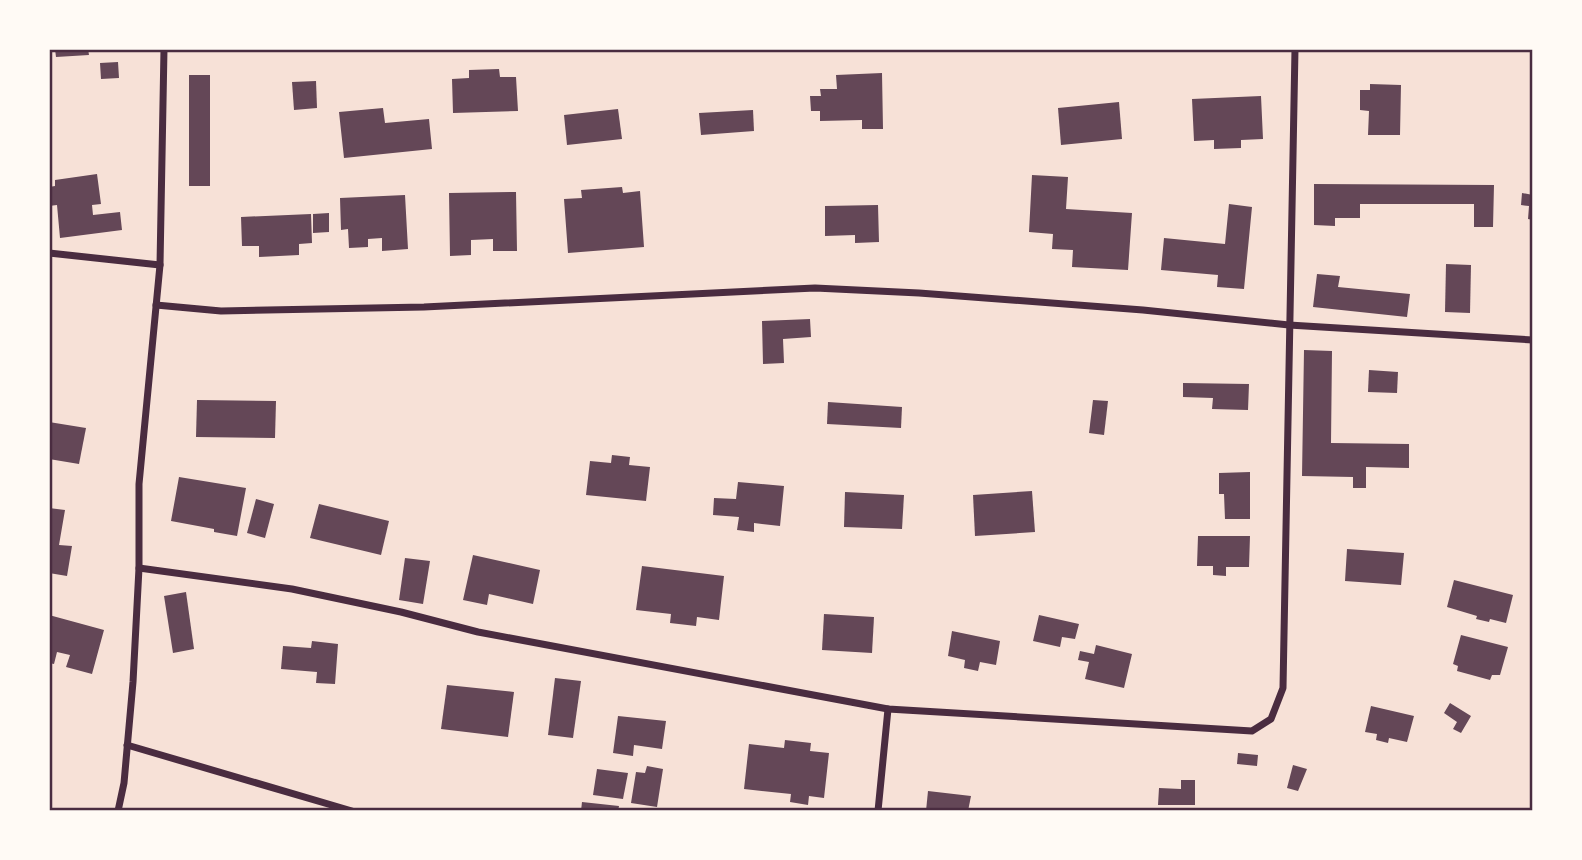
<svg xmlns="http://www.w3.org/2000/svg" width="1582" height="860" viewBox="0 0 1582 860" font-family="'IBM Plex Sans',sans-serif">
  <style>
    .building { fill: #644757 }
    .lines { fill: none; stroke-linecap: round; stroke-linejoin: round }
    .minor { stroke: #4a2c40; stroke-width: 7 }
    .neatline { fill: none; stroke: #4a2c40; stroke-width: 2.5 }
  </style>
  <rect width="100%" height="100%" fill="#f7e1d7"/>
  <g class="building">
    <path d="M55,49H88L89,55L56,57Z"/>
    <path d="M118,62L119,78L101,79L100,63Z"/>
    <path d="M499,69L500,77H516L518,111L453,113L452,79L469,78V70Z"/>
    <path d="M882,73L883,129H862V120L820,121V111H811L810,96H821L820,89H837L836,75Z"/>
    <rect x="189" y="75" width="21" height="111"/>
    <path d="M316,81L317,108L294,110L292,82Z"/>
    <path d="M1370,84L1401,85L1400,135H1368L1369,111L1360,110V90H1370Z"/>
    <path d="M1261,96L1263,139L1241,140V148L1214,149V140L1194,141L1192,99Z"/>
    <path d="M1119,102L1122,139L1061,145L1058,108Z"/>
    <path d="M383,108L385,123L429,119L432,149L344,158L339,112Z"/>
    <path d="M618,109L622,139L567,145L564,115Z"/>
    <path d="M753,110L754,131L701,135L699,113Z"/>
    <path d="M97,174L101,204L92,205L93,215L120,212L122,230L60,238L57,205L49,206V187L55,186V180Z"/>
    <path d="M1032,175L1068,177L1066,209L1132,213L1128,270L1072,267L1073,250L1052,249L1053,234L1029,232Z"/>
    <path d="M1314,184L1494,185L1493,227H1474V204H1360V218H1335V226L1314,225Z"/>
    <path d="M622,187L623,193L640,191L644,247L568,253L564,199L582,198L581,190Z"/>
    <path d="M516,192L517,251H493V239L471,240V255L450,256L449,193Z"/>
    <path d="M1522,193L1533,195V220L1528,219L1529,206L1521,205Z"/>
    <path d="M405,195L408,249L382,251V238L368,239V247L349,248L348,229L341,230L340,198Z"/>
    <path d="M1229,204L1252,207L1244,289L1217,287L1218,275L1161,270L1164,238L1225,244Z"/>
    <path d="M878,205L879,242L855,243V235L825,236V206Z"/>
    <path d="M329,213V232L313,233V214Z"/>
    <path d="M311,214L312,243L299,244V255L259,257V246H242L241,217Z"/>
    <path d="M1446,264L1471,265L1470,313L1445,312Z"/>
    <path d="M1317,274L1340,276L1338,287L1410,294L1407,317L1313,307Z"/>
    <path d="M810,319L811,337L783,339L784,363L763,364L762,321Z"/>
    <path d="M1304,350L1332,351L1331,443L1409,444V468L1366,467V488H1353V477L1302,476Z"/>
    <path d="M1369,370L1398,372L1397,393L1368,392Z"/>
    <path d="M1183,383L1249,384L1248,410L1212,409L1213,398L1183,397Z"/>
    <path d="M197,400L276,401L275,438L196,437Z"/>
    <path d="M1093,400L1108,401L1104,435L1089,433Z"/>
    <path d="M828,402L902,407L901,428L827,424Z"/>
    <path d="M49,422L86,428L79,464L49,459Z"/>
    <path d="M612,455L630,457L629,465L650,467L646,501L586,495L590,461L611,463Z"/>
    <path d="M1250,472V519H1225L1224,494H1219V473Z"/>
    <path d="M179,477L246,488L237,536L214,532V529L171,521Z"/>
    <path d="M738,482L784,486L780,526L754,523V532L737,530L739,517L713,515L714,498L736,499Z"/>
    <path d="M1032,491L1035,532L975,536L973,495Z"/>
    <path d="M845,492L904,495L902,529L844,527Z"/>
    <path d="M256,499L274,504L265,538L247,533Z"/>
    <path d="M319,504L389,521L381,555L310,538Z"/>
    <path d="M49,508L65,510L59,545L72,546L67,576L49,573Z"/>
    <path d="M1198,536H1250L1249,567H1226V576L1213,575V566H1197Z"/>
    <path d="M1347,549L1404,553L1401,585L1345,581Z"/>
    <path d="M473,555L540,570L533,604L489,594L487,605L463,600Z"/>
    <path d="M405,558L430,561L423,604L399,600Z"/>
    <path d="M642,566L724,576L719,620L697,617L696,626L670,623L671,614L636,610Z"/>
    <path d="M1454,580L1513,595L1506,623L1490,619L1489,622L1476,619L1477,616L1447,607Z"/>
    <path d="M186,592L194,649L173,653L164,596Z"/>
    <path d="M824,614L874,617L872,653L822,650Z"/>
    <path d="M49,615L104,630L92,674L66,667L70,655L57,652L54,664L49,663Z"/>
    <path d="M1039,615L1079,624L1075,639L1062,637L1060,647L1033,641Z"/>
    <path d="M952,631L1000,641L996,665L980,662L978,671L964,668L965,660L948,656Z"/>
    <path d="M1461,635L1508,647L1500,675H1492L1490,680L1457,671L1458,666L1453,664Z"/>
    <path d="M312,641L338,644L335,684L316,683L317,672L281,669L283,646L311,648Z"/>
    <path d="M1096,645L1132,654L1124,688L1085,679L1089,662L1078,660L1080,651L1094,654Z"/>
    <path d="M555,678L581,681L573,738L548,735Z"/>
    <path d="M447,685L514,692L508,737L441,729Z"/>
    <path d="M1450,703L1471,716L1461,733L1453,729L1457,722L1444,713Z"/>
    <path d="M1371,706L1414,716L1407,742L1389,738L1388,743L1376,740L1377,734L1365,732Z"/>
    <path d="M618,716L666,721L662,749L634,745L633,756L613,753Z"/>
    <path d="M785,740L811,743L810,751L829,753L824,798L809,796L808,805L790,802L791,794L744,789L749,744L784,748Z"/>
    <path d="M1238,753L1258,755L1257,766L1237,764Z"/>
    <path d="M1293,765L1307,769L1298,791L1287,788Z"/>
    <path d="M647,766L663,769L657,807L631,803L636,772L645,773Z"/>
    <path d="M597,769L628,773L623,799L593,795Z"/>
    <path d="M1181,780H1195V805H1158L1159,788L1181,789Z"/>
    <path d="M928,791L971,796L968,811H926Z"/>
    <path d="M582,802L619,806L618,811H581Z"/>
  </g>
  <g class="lines">
    <g class="minor">
      <path d="M49,253L160,265"/>
      <path d="M156,305L221,311L424,307L815,288L919,293L1143,310L1289,325L1533,340"/>
      <path d="M139,568L292,589L401,612L478,632L888,709L1252,731L1271,719L1283,688L1295,49"/>
      <path d="M127,745L352,811"/>
      <path d="M118,811L124,783L133,682L139,568V484L160,265L164,49"/>
      <path d="M878,811L888,709"/>
    </g>
  </g>
  <rect width="1582" height="860" fill="none" stroke="#fffaf5" stroke-width="102"/>
  <rect x="51" y="51" width="1480" height="758" class="neatline"/>
</svg>
